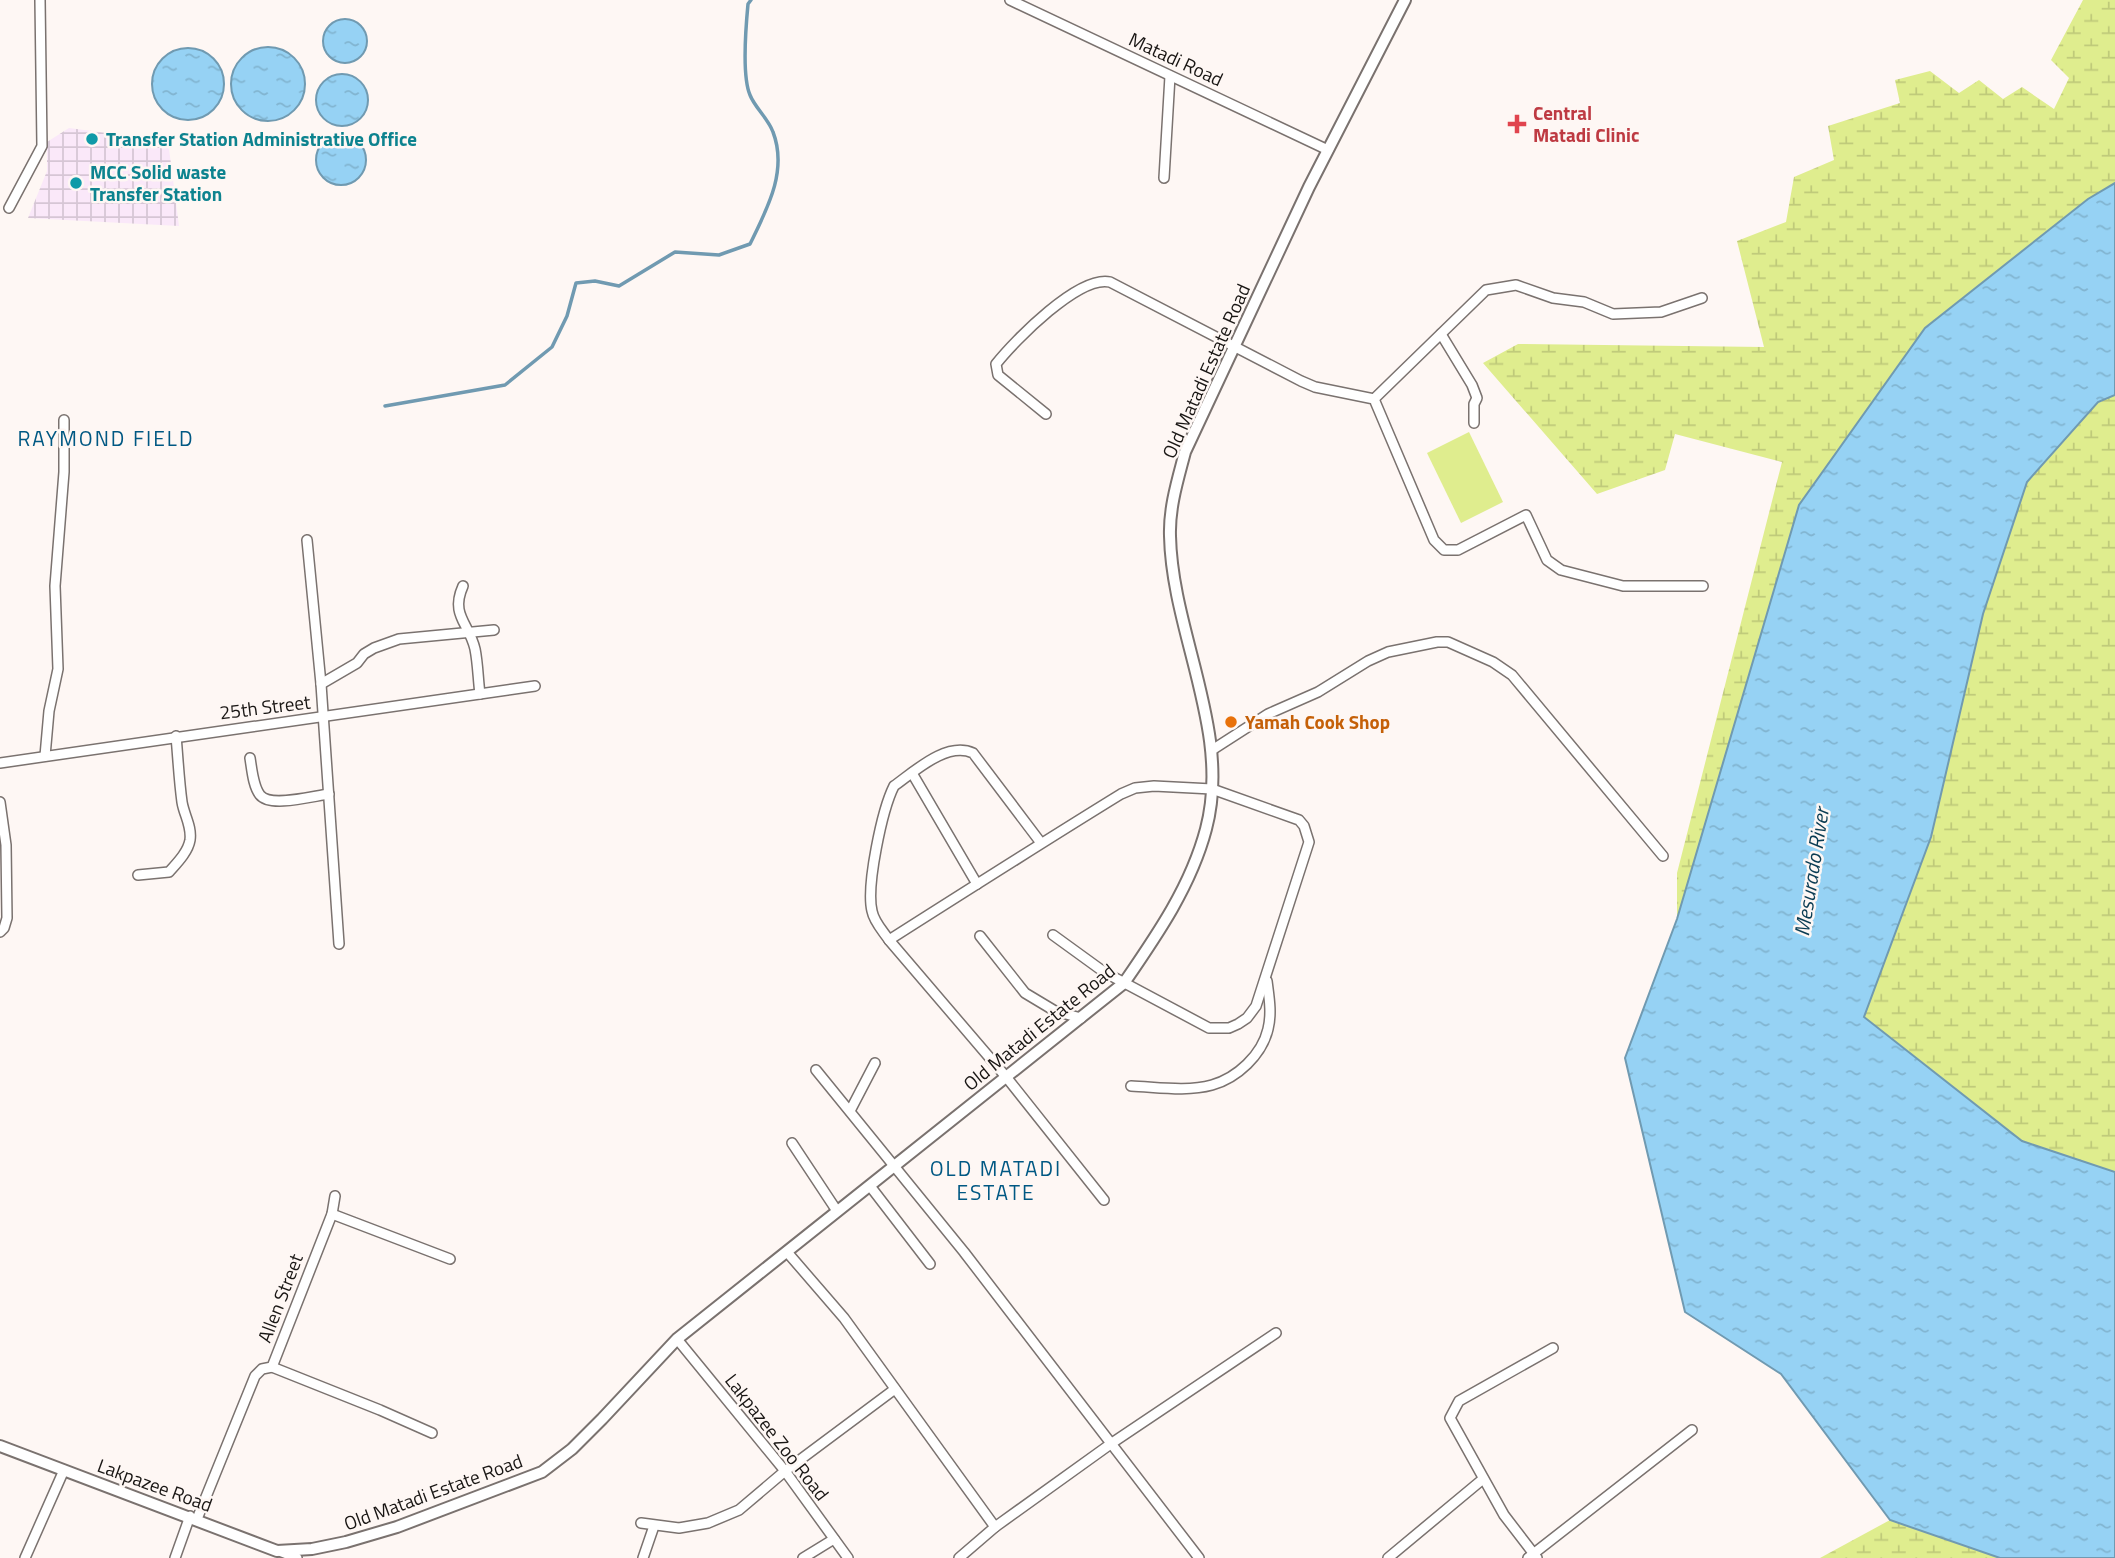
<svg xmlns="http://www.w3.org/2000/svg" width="2115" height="1558" viewBox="0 0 2115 1558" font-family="'Titillium Web',sans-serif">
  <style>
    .industrial { fill: url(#industrial-grid) }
    .wetland { fill: url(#wetland-marsh) }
    .garden { fill: #dfed8e }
    .water { fill: url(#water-ripples); stroke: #709ab1; stroke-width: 2 }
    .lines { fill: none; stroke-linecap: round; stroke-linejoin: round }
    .stream { stroke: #709ab1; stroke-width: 3.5 }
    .minor-casing { stroke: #7a726f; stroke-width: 12 }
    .tertiary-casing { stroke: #7a726f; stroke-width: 14 }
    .minor { stroke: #fff; stroke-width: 9 }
    .tertiary { stroke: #fff; stroke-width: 10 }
    .health-dot { fill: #e0444e; stroke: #fef7f4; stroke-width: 2.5 }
    .culture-dot { fill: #0f9aa8; stroke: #fef7f4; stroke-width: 2.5 }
    .food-dot { fill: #e8710a; stroke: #fef7f4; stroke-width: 2.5 }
    .labels { text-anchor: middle; stroke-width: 5; stroke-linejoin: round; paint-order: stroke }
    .street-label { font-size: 19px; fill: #191614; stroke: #fef7f4 }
    .health-label { font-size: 19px; font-weight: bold; fill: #be3a42; stroke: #fef7f4; text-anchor: start }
    .culture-label { font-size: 19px; font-weight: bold; fill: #0d838f; stroke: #fef7f4; text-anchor: start }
    .food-label { font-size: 19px; font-weight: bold; fill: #c56008; stroke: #fef7f4; text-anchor: start }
    .neighbourhood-label { font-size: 21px; letter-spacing: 2px; fill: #005883; stroke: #fef7f4 }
    .water-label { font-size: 21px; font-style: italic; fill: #0a3c53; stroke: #fef7f4 }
  </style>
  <defs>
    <pattern id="industrial-grid" width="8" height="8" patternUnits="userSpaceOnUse" patternTransform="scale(1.75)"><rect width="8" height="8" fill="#fae8f9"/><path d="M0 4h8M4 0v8" fill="none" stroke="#d6c6d5"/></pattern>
    <pattern id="wetland-marsh" width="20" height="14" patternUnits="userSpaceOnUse" patternTransform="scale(1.75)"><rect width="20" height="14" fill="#dfed8e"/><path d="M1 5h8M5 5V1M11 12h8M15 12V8" fill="none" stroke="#bfca7a"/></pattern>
    <pattern id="water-ripples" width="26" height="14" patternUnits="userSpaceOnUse" patternTransform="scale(1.75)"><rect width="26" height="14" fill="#96d2f4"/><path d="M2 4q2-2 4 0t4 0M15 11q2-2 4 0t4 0" fill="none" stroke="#81b4d0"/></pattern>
  </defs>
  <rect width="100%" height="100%" fill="#fef7f4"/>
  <path class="industrial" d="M69,128L168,141L179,226L28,218L47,171V142Z"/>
  <g class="wetland">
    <path d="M2083,0H2115V183L2088,199L1925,328L1799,505L1677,919V873L1782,462L1675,434L1665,470L1597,494L1483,363L1518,344L1764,347L1737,241L1786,222L1794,177L1834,160L1828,126L1900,103L1895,80L1930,71L1959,93L1979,80L2003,99L2022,87L2054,109L2069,78L2051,60Z"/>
    <path d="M2115,395V1172L2022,1141L1864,1017L1931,837L1983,614L2027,482L2098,402Z"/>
    <path d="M1890,1520L2000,1558H1820Z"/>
  </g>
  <path class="garden" d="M1469,432L1503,502L1461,523L1427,453Z"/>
  <g class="water">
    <circle cx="345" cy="41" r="22"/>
    <circle cx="268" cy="84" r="37"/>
    <circle cx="188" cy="84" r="36"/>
    <circle cx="342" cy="100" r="26"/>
    <circle cx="341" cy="160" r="25"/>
    <path d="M2115,183V395L2098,402L2027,482L1983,614L1931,837L1864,1017L2022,1141L2115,1172V1558H2000L1890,1520L1781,1374L1685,1312L1625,1058L1677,919L1799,505L1925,328L2088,199Z"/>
  </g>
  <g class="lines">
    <path class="stream" d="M385,406L505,385L552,347L567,316L576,283L595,281L619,286L675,252L719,255L750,244C767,209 788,171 773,132C768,118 755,108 750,95C742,76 746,25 748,4L751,0"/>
    <g class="minor-casing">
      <g id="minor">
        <path d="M1010,0L1328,150"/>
        <path d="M1164,178L1170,76"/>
        <path d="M9,208L42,146L40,0"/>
        <path d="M1441,334L1472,385L1477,398L1474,404V423"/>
        <path d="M1374,399L1486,290L1516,285L1553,298L1584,302L1613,314L1661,312L1702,298"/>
        <path d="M1046,414L998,375L996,364C1015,340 1079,275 1110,282L1301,381L1315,387L1374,399L1434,540L1444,550H1458L1526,515L1547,560L1561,570L1623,586H1703"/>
        <path d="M307,540L321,684L339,944"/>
        <path d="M463,586C450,615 469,623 475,649C478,664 478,679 480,694"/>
        <path d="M321,684L357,663L364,654L374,648L399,639L494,630"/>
        <path d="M1212,750L1268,714L1318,692L1368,661L1388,652L1437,642H1448L1493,662L1512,675L1663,856"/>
        <path d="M45,756L49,711L58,669L55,586L64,472V420"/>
        <path d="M250,758C252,770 253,786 260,795C270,808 313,796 329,794"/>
        <path d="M0,763L535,686"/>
        <path d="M912,773L977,884"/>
        <path d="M0,802L6,845L7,918L4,928L0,932"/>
        <path d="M1041,843L973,753C947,741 915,771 894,786C882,810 866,886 872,911C874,922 883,931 889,940C966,891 1043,842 1121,794L1135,788L1154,786L1212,789L1299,820L1304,826L1309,842L1256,1006L1247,1018L1238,1024L1229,1028H1209L1104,972L1053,935"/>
        <path d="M138,875L169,872C177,863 188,852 190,840C192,826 184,815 182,802C179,780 178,758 176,736"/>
        <path d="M980,936L1025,993L1055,1011L1081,1018"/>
        <path d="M889,940L1007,1078L1104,1200"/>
        <path d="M816,1070L964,1252L1199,1558"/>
        <path d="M1131,1086C1157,1087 1187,1092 1212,1085C1237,1078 1262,1055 1268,1029C1272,1013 1269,997 1267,981"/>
        <path d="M850,1111L875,1063"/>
        <path d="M792,1143L837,1211"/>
        <path d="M870,1186L930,1264"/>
        <path d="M332,1214L450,1259"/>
        <path d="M787,1252L844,1318L995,1527L959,1558"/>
        <path d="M677,1339L785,1471L848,1558"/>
        <path d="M272,1367L380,1410L432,1433"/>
        <path d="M197,1519L255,1376L262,1369L272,1367L332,1214L335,1196"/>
        <path d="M641,1523L679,1528L708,1523L739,1510L785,1471L895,1389"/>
        <path d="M995,1527L1112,1443L1276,1333"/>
        <path d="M282,1552L297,1558"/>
        <path d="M25,1558L64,1470"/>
        <path d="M175,1558L190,1516"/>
        <path d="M643,1558L654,1526"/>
        <path d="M803,1558L834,1539"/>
        <path d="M1388,1558L1483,1479"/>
        <path d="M1528,1558L1692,1430"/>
        <path d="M1537,1558L1504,1515L1450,1418L1459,1401L1553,1348"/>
      </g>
    </g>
    <g class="tertiary-casing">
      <path id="tertiary" d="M0,1446L277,1551L312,1549L346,1542L397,1527L542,1472L572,1449L602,1419L677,1339L1124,983C1157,935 1191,886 1206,829C1232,732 1172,633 1170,536C1169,507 1178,479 1185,452L1309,187L1405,0"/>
    </g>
    <use href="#minor" class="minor"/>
    <use href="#tertiary" class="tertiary"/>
  </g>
  <path class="health-dot" d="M1513.5 113.5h7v7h7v7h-7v7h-7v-7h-7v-7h7z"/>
  <g class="culture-dot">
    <circle cx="92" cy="139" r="7"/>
    <circle cx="76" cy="183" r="7"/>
  </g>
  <circle class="food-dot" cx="1231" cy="722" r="7"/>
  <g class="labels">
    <g class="street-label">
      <text transform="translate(1176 59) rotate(25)" y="7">Matadi Road</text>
      <text transform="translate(1206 371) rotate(-66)" y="7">Old Matadi Estate Road</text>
      <text transform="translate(265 707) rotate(-7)" y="7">25th Street</text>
      <text transform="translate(1039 1027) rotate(-39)" y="7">Old Matadi Estate Road</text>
      <text transform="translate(280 1298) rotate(-69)" y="7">Allen Street</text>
      <text transform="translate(777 1437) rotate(52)" y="7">Lakpazee Zoo Road</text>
      <text transform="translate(155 1485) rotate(20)" y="7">Lakpazee Road</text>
      <text transform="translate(433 1492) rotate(-20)" y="7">Old Matadi Estate Road</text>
    </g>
    <g class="health-label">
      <text x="1533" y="120">Central<tspan x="1533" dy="22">Matadi Clinic</tspan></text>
    </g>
    <g class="culture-label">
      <text x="106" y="146">Transfer Station Administrative Office</text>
      <text x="90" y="179">MCC Solid waste<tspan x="90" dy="22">Transfer Station</tspan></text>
    </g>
    <g class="food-label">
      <text x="1245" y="729">Yamah Cook Shop</text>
    </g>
    <g class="neighbourhood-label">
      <text x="106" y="446">RAYMOND FIELD</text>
      <text x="996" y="1176">OLD MATADI<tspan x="996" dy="24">ESTATE</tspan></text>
    </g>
    <g class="water-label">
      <text transform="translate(1812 872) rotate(-81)" y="7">Mesurado River</text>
    </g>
  </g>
</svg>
